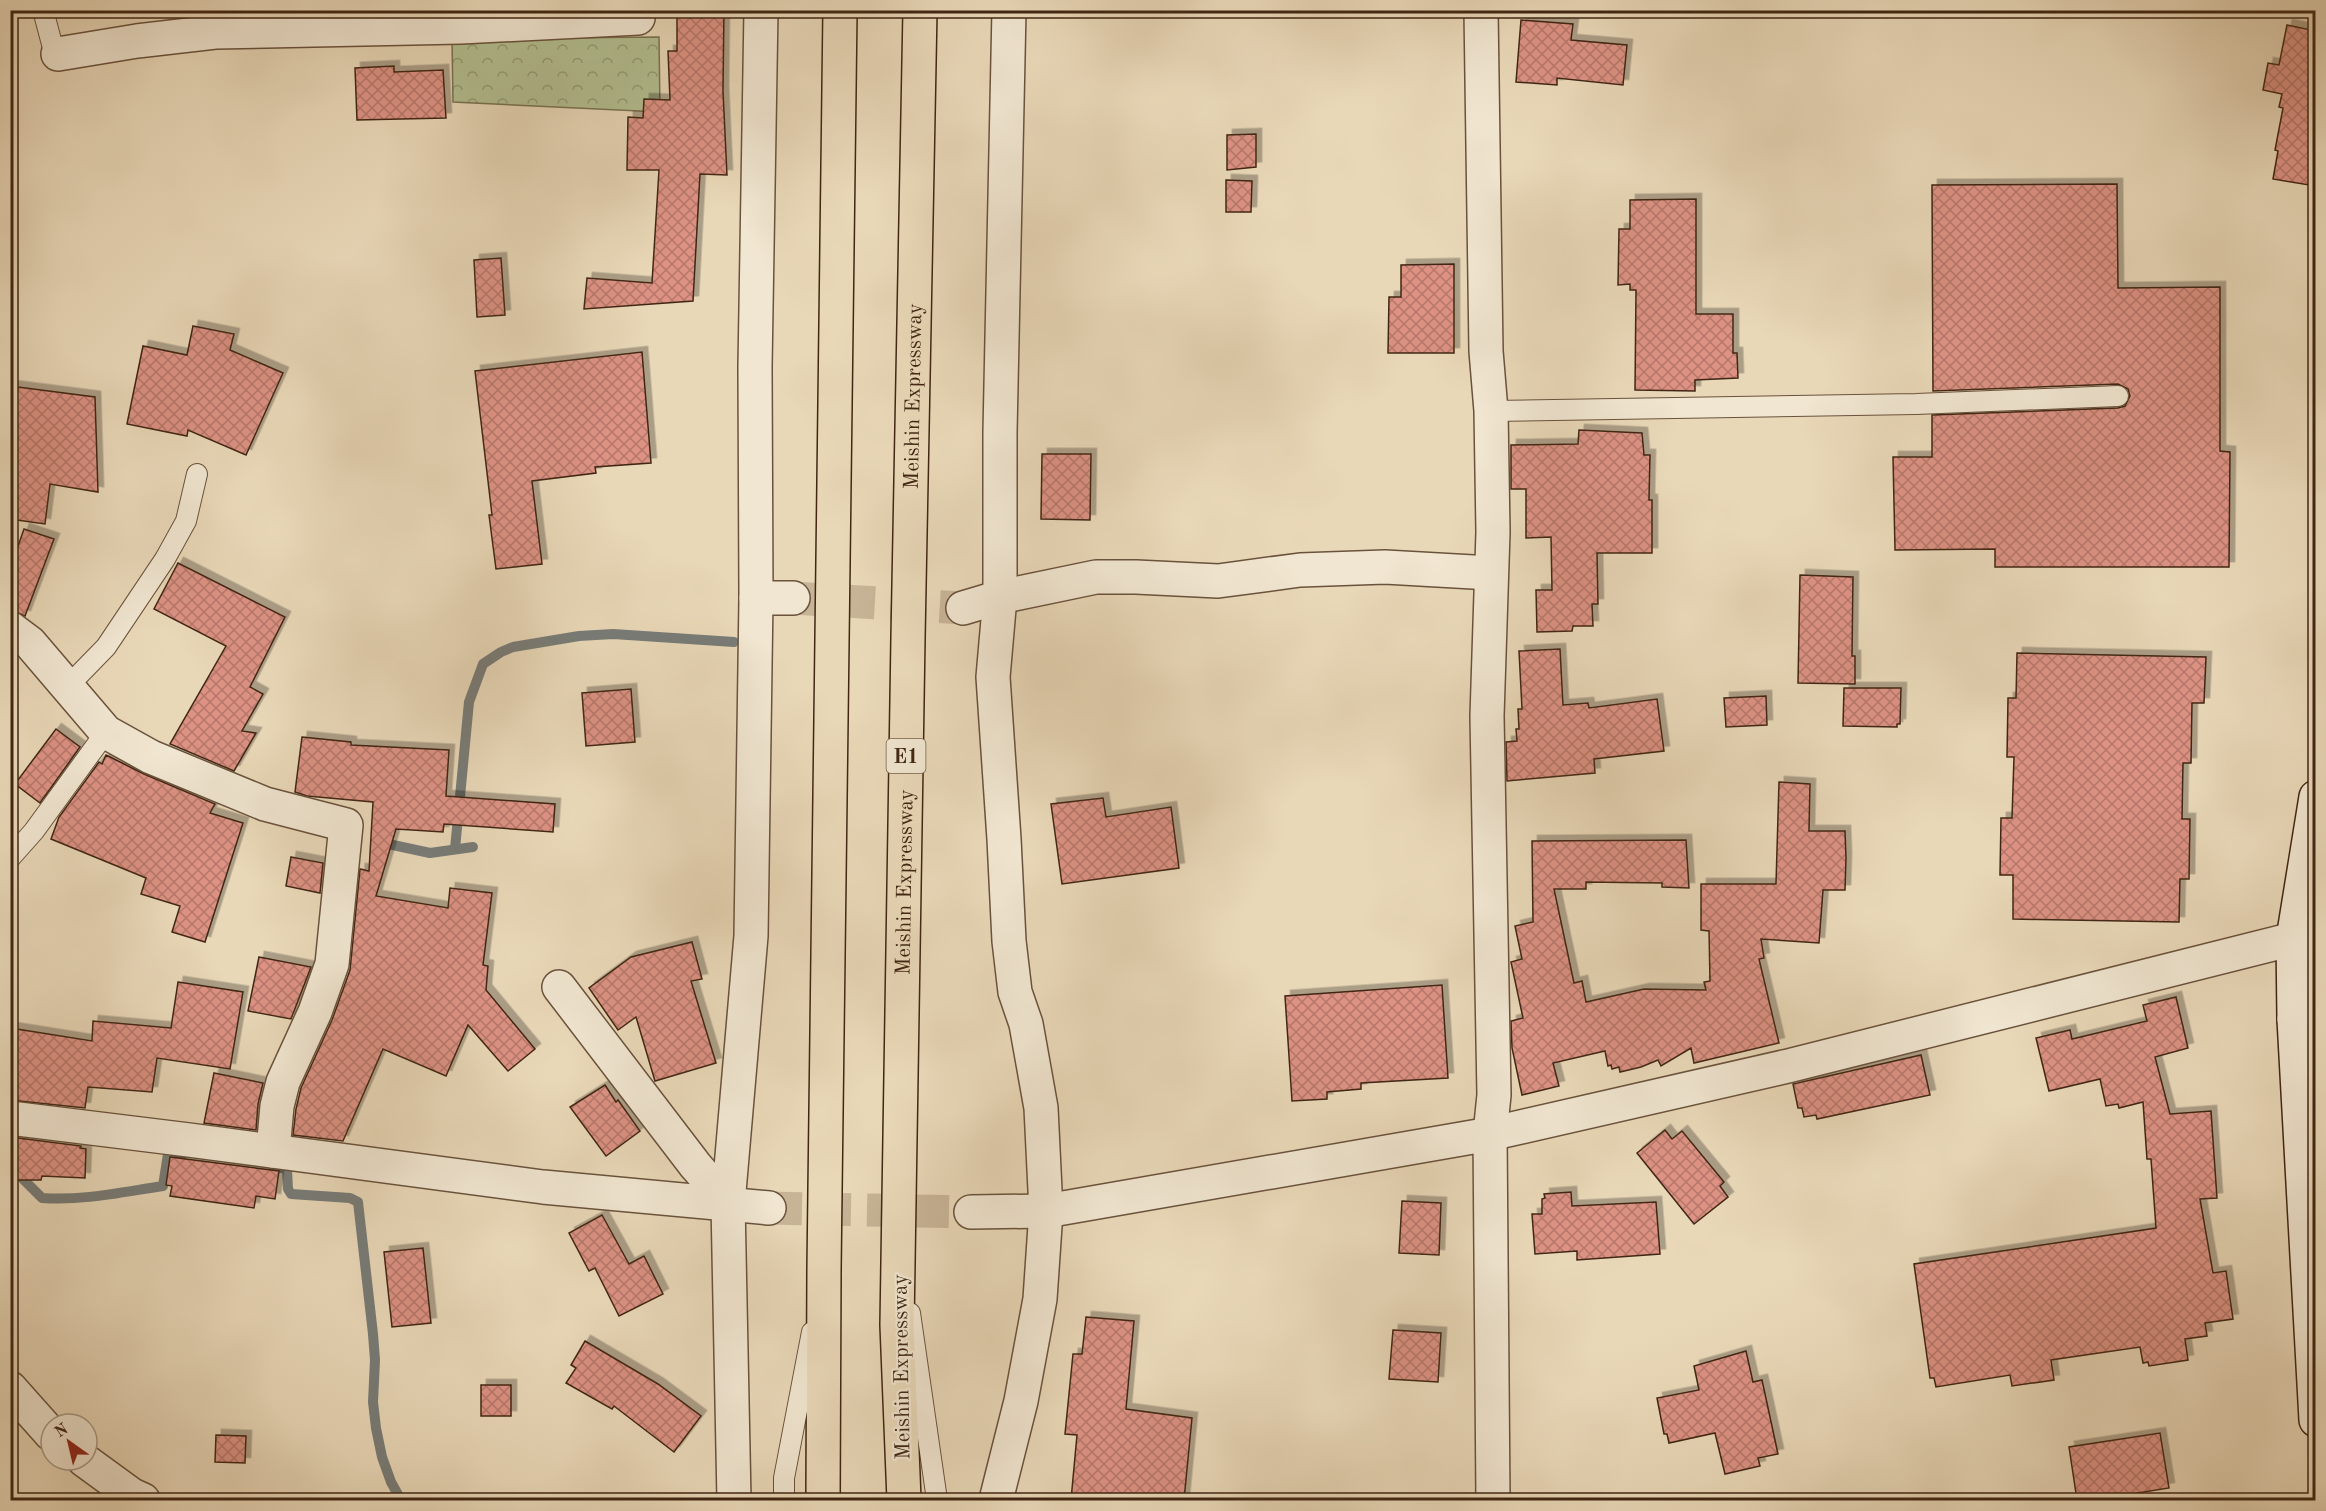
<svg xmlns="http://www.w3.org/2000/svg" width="2326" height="1511" viewBox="0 0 2326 1511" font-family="'Old Standard TT',serif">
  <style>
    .park { fill: url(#park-crowns); stroke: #7a7252; stroke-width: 1.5 }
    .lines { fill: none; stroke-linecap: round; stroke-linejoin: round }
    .stream { stroke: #787c78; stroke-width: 10 }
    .building { fill: url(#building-cross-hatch); stroke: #402613; stroke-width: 1.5; filter: url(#shadow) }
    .minor-tunnel { stroke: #c7b497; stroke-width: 33; stroke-dasharray: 33 16; stroke-linecap: butt }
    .service-casing { stroke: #6a523c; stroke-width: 22 }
    .minor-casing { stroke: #6a523c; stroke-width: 36 }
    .tertiary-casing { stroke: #6a523c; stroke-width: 36 }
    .secondary-casing { stroke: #402613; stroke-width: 36 }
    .motorway-casing { stroke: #402613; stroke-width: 36 }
    .service { stroke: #f1e6d1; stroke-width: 20 }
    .minor { stroke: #f1e6d1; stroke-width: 33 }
    .tertiary { stroke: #f1e6d1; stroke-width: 33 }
    .secondary { stroke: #f1e6d1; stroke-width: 33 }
    .motorway { stroke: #e9d8b8; stroke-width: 33 }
    .labels { text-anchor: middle; stroke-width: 4.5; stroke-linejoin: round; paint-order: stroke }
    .shield { fill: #f1e6d1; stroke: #75604c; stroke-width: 1.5 }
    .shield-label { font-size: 20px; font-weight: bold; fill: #402613 }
    .street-label { font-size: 21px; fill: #402613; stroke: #f1e6d1 }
  </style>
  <defs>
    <pattern id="park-crowns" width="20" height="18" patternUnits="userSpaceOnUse" patternTransform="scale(1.5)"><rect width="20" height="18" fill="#b3bf91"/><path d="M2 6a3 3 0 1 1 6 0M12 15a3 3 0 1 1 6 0" fill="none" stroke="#939b75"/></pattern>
    <pattern id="building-cross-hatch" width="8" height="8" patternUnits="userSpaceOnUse" patternTransform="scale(1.5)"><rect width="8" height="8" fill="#dd9284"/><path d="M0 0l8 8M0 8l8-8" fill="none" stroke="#b5776b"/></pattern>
    <filter id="shadow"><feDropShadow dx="5.5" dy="-5.5" stdDeviation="0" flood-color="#0004"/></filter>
  </defs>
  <rect width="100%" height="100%" fill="#e9d8b8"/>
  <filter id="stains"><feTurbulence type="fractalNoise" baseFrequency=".00333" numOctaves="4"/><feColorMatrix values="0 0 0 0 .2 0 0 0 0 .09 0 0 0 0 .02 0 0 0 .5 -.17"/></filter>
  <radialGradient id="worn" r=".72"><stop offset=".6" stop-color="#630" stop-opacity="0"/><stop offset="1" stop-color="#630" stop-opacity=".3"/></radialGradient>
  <path class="park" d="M659,37L660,112L453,102L452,39Z"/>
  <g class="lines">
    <g class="stream">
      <path d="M379,842L430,853L473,847"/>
      <path d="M455,849L469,702L483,664L501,652L513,647L579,636L613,634L734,642"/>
      <path d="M275,1167L287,1169L288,1189L291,1194L350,1198L358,1202L373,1334L375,1360L373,1402L376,1428L382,1457L391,1482L401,1500"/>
      <path d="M15,1171L42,1198C83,1201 122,1192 163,1186L168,1154L182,1156"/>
    </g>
  </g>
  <g class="building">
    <path d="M677,10H724L723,91L727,175L700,174L693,301L584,309L587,278L652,283L659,170H627L628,117L643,118L644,99L670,100L668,51H677Z"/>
    <path d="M1521,20L1573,24L1571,40L1627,45L1623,85L1557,78V85L1516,82Z"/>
    <path d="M2287,25L2316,31V148L2309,185L2273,179L2278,151L2275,150L2283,108L2279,107L2282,94L2263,90L2268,63L2279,65Z"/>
    <path d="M394,66V72L443,70L446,118L357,120L355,68Z"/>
    <path d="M1256,134V167L1227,170V135Z"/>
    <path d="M1226,180L1252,181L1251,212H1226Z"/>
    <path d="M2117,184L2118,288L2220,287V451L2230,452L2229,567H1995V549L1895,550L1893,457H1932V415L2118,408L2125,406L2130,396L2128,389L2118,384L1933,391L1932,185Z"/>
    <path d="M1696,199V314H1733V353H1737L1738,378L1695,380V391L1635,390L1636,290H1630V284L1618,285L1619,229H1630V200Z"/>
    <path d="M501,258L505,315L477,317L474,260Z"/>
    <path d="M1454,264V353H1388L1389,297H1401V265Z"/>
    <path d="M193,326L234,334L230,350L283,373L246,455L188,430L187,436L127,424L143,346L187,355Z"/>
    <path d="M642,352L651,463L595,467L596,473L532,481L542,564L496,569L489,515H492L475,371Z"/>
    <path d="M10,386L95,397L98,492L50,484L45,524L10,519Z"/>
    <path d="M1579,430L1642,433L1644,455H1650L1649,500H1652V553H1597L1598,604H1592L1593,626H1573L1572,631L1537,632L1536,590H1552L1551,537L1526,538V489H1511V445L1578,444Z"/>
    <path d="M1042,454H1091L1090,520L1041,519Z"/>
    <path d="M24,529L54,539L25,616L10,610V569Z"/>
    <path d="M178,563L285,617L250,687L263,694L242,731L256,733L234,771L170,744L226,646L154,609Z"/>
    <path d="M1800,575L1853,577L1852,656H1855V684L1798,683Z"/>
    <path d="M1560,649L1563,705L1588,703L1589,708L1657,699L1664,751L1594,759L1595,773L1507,781L1506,742L1517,741L1516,729H1519L1518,709H1522L1519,651Z"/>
    <path d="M2017,653L2206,657L2204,703H2192L2191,763H2183L2182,819H2190L2189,879H2180L2179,922L2013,919V875H2000L2001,818H2012L2014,757H2007L2008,698H2016Z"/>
    <path d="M1844,688H1901L1900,724H1897V727L1843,726Z"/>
    <path d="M631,689L635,742L586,746L582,693Z"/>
    <path d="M1766,696L1767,725L1726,727L1724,698Z"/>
    <path d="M56,729L80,747L40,803L15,784Z"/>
    <path d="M302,737L351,742V745L449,750L446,796L555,804L553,832L444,824L443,832L396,829L376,896L448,908L450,888L492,893L483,965L488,966L486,990L535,1049L508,1071L468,1025L446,1076L383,1049L343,1141L293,1135L296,1109L301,1088L332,1020L350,970L360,869L369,871L373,802L307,796L295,792Z"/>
    <path d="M106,755L144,774L215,804L210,813L243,823L205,942L172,932L180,906L141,894L146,878L51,839L59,817L99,762L102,764Z"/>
    <path d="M1779,782L1810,784L1809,831H1845L1846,858L1845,890H1823L1819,943L1761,939L1764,958L1759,959L1779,1043L1694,1063L1691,1048L1661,1066L1658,1060L1641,1067L1620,1072L1619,1067L1612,1069L1611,1065L1608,1066L1605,1051L1553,1063L1559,1086L1522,1095L1512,1048L1511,1021L1523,1018L1511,962L1522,959L1515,926L1533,922L1532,841L1686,840L1689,888L1662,887V883L1586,882V889H1554L1574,983L1582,981L1586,1002L1644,989L1706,990L1704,982L1710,981L1709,931L1701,930V884H1776Z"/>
    <path d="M1103,798L1106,817L1171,807L1179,868L1062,884L1051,804Z"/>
    <path d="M291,857L323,863L320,893L286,886Z"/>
    <path d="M692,942L702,979L691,981L716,1063L655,1081L636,1017L618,1030L589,988L631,957Z"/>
    <path d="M259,957L311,967L291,1019L248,1011Z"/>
    <path d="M178,982L243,992L230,1069L157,1058L152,1092L88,1087L85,1108L10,1100V1028L92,1041L93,1021L171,1028Z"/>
    <path d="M1442,985L1448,1078L1361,1083V1089L1327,1092V1099L1292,1101L1285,996Z"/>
    <path d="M2176,997L2188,1048L2155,1057L2170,1114L2211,1111L2217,1198L2200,1199L2213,1273L2226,1271L2233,1319L2205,1323L2207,1336L2185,1339L2188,1360L2149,1366L2148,1362L2143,1363L2140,1347L2051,1360L2054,1380L2012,1386L2010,1375L1936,1387L1934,1378H1930L1914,1264L2156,1228L2151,1159H2147L2143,1102L2119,1108L2118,1104L2106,1106L2100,1079L2049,1091L2036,1038L2070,1030L2072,1039L2147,1021L2143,1005Z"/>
    <path d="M1921,1055L1930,1095L1817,1119L1816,1115L1804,1117L1802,1108H1798L1793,1084Z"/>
    <path d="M214,1073L263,1083L258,1104L256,1130L204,1123Z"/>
    <path d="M605,1085L616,1102L618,1100L640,1131L606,1156L570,1107Z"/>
    <path d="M1665,1130L1672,1139L1682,1131L1724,1182L1720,1186L1728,1197L1694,1224L1637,1153Z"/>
    <path d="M10,1137L81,1146L80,1148L86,1149L85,1178L42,1176L41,1180H10Z"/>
    <path d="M170,1157L279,1171L275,1199L256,1196L254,1208L170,1196L172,1186L166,1185Z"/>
    <path d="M1571,1192L1572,1206L1656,1202L1660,1254L1577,1260V1251L1535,1254L1532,1214H1542V1199L1545,1198L1544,1194Z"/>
    <path d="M1402,1201L1441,1203L1439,1255L1399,1253Z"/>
    <path d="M602,1215L629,1264L644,1256L663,1294L619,1316L595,1268L589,1271L569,1233Z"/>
    <path d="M423,1248L431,1323L392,1327L384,1252Z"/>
    <path d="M1086,1317L1134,1321L1126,1409L1192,1418L1184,1500H1071L1077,1435L1065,1434L1073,1354H1082Z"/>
    <path d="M1393,1330L1441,1333L1438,1382L1389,1379Z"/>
    <path d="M585,1341L658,1384L701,1416L674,1452L614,1406L612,1409L566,1383L576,1368L571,1365Z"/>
    <path d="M1746,1351L1753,1382L1762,1380L1778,1454L1758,1458L1760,1466L1725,1474L1715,1433L1669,1443L1667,1434H1664L1657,1398L1699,1390L1694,1366Z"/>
    <rect x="481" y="1385" width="30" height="31"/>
    <path d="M2160,1433L2169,1488L2095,1500H2077L2069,1447Z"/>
    <path d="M216,1435L246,1436L245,1463L215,1462Z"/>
  </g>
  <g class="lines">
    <g class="minor-tunnel">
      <path d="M793,598L963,608"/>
      <path d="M769,1208L971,1212"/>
    </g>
    <g class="service-casing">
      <g id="service">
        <path d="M43,10L53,48L58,54"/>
        <path d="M1491,411L1916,404L2118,396"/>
        <path d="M68,686L106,647L165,559L186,521L197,474"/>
        <path d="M10,858L34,831L106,732"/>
        <path d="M910,1313L937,1500"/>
        <path d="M784,1500V1478L812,1332"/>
      </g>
    </g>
    <g class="minor-casing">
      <g id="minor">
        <path d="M1481,10L1486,351L1491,411L1493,532L1487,716L1494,1095L1490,1134L1493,1500"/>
        <path d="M58,54L137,41L215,32L461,27L638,18L637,10"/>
        <path d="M756,598H793"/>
        <path d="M963,608L1000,597L1096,577H1136L1218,581L1300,570L1385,567L1491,573"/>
        <path d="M10,628L30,643L106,732L151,757L265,804L346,825L332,964L315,1012L283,1082L277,1106L273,1151"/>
        <path d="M559,987L695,1165L728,1203"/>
        <path d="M2294,1019L2316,1046"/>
        <path d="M10,1118L189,1140L543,1187L769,1208"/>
        <path d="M971,1212L1046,1211L1490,1134L1788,1066L2293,939"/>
        <path d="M734,1500L728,1203L751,936L756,598L755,367L761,10"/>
        <path d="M996,1500L1021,1401L1040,1299L1046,1211L1041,1108L1026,1024L1015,992L1009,941L1004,839L993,677L1000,597V432L1009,10"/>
      </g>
    </g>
    <g class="tertiary-casing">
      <g id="tertiary">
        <path d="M10,1388L51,1434"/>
        <path d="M84,1460L132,1495L143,1500"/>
      </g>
    </g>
    <g class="secondary-casing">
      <path id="secondary" d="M2316,797L2293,939L2294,1019L2316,1420"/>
    </g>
    <g class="motorway-casing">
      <g id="motorway">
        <path d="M823,1500L824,1270L840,10"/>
        <path id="s1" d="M904,1500L897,1325L908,638L920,10"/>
      </g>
    </g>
    <use href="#service" class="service"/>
    <use href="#minor" class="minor"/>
    <use href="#tertiary" class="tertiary"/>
    <use href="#secondary" class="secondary"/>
    <use href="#motorway" class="motorway"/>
  </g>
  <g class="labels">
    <rect class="shield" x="886.5" y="739" width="39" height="34" rx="4.5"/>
    <g class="shield-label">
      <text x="906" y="763">E1</text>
    </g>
    <g class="street-label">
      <text dy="7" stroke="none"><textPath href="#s1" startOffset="1104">Meishin Expressway</textPath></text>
      <text dy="7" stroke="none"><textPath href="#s1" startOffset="618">Meishin Expressway</textPath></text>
      <text transform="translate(901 1367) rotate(-91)" y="7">Meishin Expressway</text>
    </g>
  </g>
  <rect width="2326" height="1511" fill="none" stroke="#e9d8b8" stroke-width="36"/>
  <rect x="12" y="12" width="2302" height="1487" fill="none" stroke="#402613" stroke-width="3"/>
  <rect x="18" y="18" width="2290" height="1475" fill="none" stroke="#402613" stroke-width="1.5"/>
  <g transform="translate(69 1442) rotate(326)"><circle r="28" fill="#f1e6d1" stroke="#aa9985" stroke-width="1.5"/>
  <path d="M0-4.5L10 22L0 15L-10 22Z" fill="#8f2418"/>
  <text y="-9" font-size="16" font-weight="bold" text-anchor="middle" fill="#402613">N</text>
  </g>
  <rect width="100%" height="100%" filter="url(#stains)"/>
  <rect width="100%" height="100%" fill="url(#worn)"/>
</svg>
